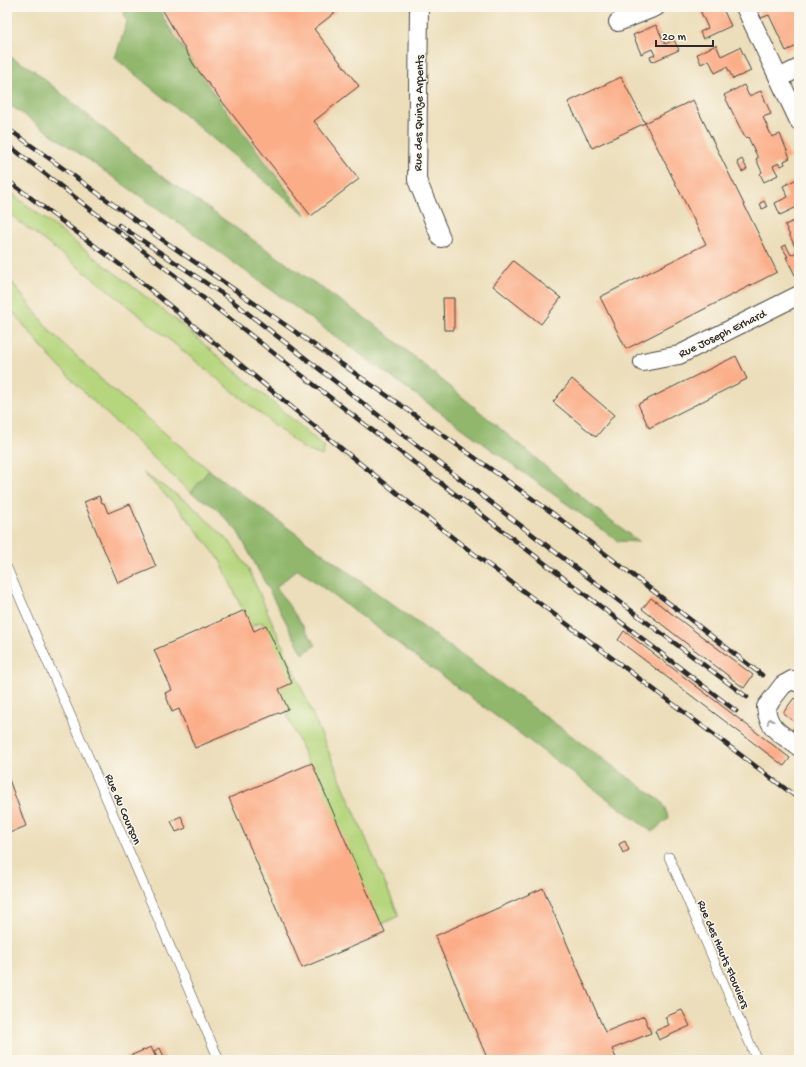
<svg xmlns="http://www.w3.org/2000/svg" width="806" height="1067" viewBox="0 0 806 1067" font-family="'Gochi Hand',sans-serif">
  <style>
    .green { fill: #b6d67d; stroke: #708054 }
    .forest { fill: #90b76c; stroke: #5e714c }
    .building { fill: #fbad87 }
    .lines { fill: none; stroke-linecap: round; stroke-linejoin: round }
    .lane-casing { stroke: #484640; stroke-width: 10 }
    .street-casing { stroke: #484640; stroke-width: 20 }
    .lane { stroke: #fff; stroke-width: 9 }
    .street { stroke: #fff; stroke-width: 18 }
    .rail-casing { stroke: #2b2b2b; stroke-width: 4.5 }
    .rail { stroke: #fbf7ec; stroke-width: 3; stroke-dasharray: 9; stroke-linecap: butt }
    .oneway { stroke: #a0a0a0 }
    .labels { text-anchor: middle; stroke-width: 3; stroke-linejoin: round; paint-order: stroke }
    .street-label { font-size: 12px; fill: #2b2b2b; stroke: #fbf7ec }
  </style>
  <rect width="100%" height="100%" fill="#fbf7ec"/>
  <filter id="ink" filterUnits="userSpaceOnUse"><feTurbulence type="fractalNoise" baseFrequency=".025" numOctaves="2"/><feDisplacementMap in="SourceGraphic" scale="8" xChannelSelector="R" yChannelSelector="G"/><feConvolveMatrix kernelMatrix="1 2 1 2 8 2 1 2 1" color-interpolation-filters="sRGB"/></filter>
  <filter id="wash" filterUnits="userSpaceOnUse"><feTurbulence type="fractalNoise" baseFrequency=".012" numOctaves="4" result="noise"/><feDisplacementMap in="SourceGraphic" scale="16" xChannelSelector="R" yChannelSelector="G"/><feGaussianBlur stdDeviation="0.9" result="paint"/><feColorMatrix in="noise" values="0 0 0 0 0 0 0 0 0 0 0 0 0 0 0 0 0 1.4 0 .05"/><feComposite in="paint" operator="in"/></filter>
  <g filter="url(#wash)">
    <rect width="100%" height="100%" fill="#ecdeba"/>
    <g class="green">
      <path d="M7,190L172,317L325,447L322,456L304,449L108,290L7,212Z"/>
      <path d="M7,276L51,332L106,384L209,470L191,493L90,398L52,359L7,305Z"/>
      <path d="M143,473L189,503L229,541L248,568L298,680L399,916L379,925L275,687L288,682L262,622L250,627L220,560L179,508Z"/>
    </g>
    <g class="forest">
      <path d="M122,7H158L167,24L214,94L306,215L115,58L127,22Z"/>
      <path d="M7,55L32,69L160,175L382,330L594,507L639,542L618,541L190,231L7,103Z"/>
      <path d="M209,470L662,802L669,818L652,832L298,569L276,587L316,645L303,654L238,532L215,507L191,493Z"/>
    </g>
    <g id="blocks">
      <g class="building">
        <path d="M161,7H342L314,29L359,86L314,121L359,179L311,216L194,65Z"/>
        <path d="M700,7H722L731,26L703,39L700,32L708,28L699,8Z"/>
        <path d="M770,7H798L799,45L786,51L769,15L761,18L758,11Z"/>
        <path d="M656,25L665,44L674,40L679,50L652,62L650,57L655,55L652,49L641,54L633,35Z"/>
        <path d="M716,45L721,56L740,47L751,71L733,79L727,67L715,73L709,60L701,64L697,54Z"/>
        <path d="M621,77L645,123L592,148L568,102Z"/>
        <path d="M744,85L749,96L761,91L771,114L763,117L772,137L780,134L790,158L784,161L785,164L781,166L779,163L773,166L778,175L764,182L760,174L762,172L756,159L758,158L748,137L745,138L724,95Z"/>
        <path d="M693,100L777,272L626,349L600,297L706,244L645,123Z"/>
        <path d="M742,159L747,169L742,172L737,162Z"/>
        <path d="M799,178V206L780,215L775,203L788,197L783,186Z"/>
        <path d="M764,201L767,207L762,209L760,203Z"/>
        <path d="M796,220L799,226V245L795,247L785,225Z"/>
        <path d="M786,245L791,255L799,251V276L796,277L786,257H788L782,247Z"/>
        <path d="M513,261L561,298L541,324L493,286Z"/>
        <path d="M443,298H454V330H444Z"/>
        <path d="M736,356L747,379L649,428L638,404Z"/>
        <path d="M572,379L614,415L596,437L553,402Z"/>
        <path d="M99,496L102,503H104L108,513L130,504L156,567L118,583L84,502Z"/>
        <path d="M651,598L753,675L744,688L642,609Z"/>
        <path d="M245,610L254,631L266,625L292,683L279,689L288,709L195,748L179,709L172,712L165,693L172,690L154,650Z"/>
        <path d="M624,631L790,758L784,766L618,640Z"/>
        <path d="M794,698L799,702V741L790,733L797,724L783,713Z"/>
        <path d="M312,763L385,933L302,968L229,798Z"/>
        <path d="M7,774L26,826L7,834Z"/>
        <path d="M181,816L186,828L176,832L171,821Z"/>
        <path d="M625,841L629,850L623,853L619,844Z"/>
        <path d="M543,888L605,1032L644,1016L651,1033L612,1049L617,1060H488L435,936Z"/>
        <path d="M682,1010L690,1026L659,1040L655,1031L669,1025L665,1017Z"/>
        <path d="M151,1047L157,1060H120Z"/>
        <path d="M160,1048L165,1059L158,1060L154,1051Z"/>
      </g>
    </g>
  </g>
  <g filter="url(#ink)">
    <use href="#blocks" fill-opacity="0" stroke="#484640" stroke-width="1"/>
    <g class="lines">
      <g class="lane-casing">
        <g id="lane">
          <path d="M7,568L219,1060"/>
          <path d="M669,857L757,1060"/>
        </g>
      </g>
      <g class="street-casing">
        <g id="street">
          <path d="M419,7L417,180L441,238"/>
          <path d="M745,7L799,121"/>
          <path d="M618,22L656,7"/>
          <path d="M779,78L799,68"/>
          <path d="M643,362L679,355L799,295"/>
          <path d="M799,683L792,680L783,685L766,707C768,730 782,734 799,747"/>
        </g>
      </g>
      <use href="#lane" class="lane"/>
      <use href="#street" class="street"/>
      <g class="rail-casing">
        <g id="rail">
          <path d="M7,128L160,238L405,408L551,512L762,675"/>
          <path d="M7,144L359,420L736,711"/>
          <path d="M7,180L123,267L342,449L457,541L799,799"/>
          <path d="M119,225L227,297L442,465L641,618L747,697"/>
        </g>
      </g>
      <use href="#rail" class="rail"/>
    </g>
    <defs><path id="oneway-chevron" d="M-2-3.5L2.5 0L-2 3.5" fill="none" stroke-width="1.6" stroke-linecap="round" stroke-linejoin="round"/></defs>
    <use class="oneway" href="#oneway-chevron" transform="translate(770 721) rotate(-113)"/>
  </g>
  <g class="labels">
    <g class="street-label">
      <text transform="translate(418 113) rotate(-89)" y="4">Rue des Quinze Arpents</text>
      <text transform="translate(722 333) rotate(-26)" y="4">Rue Joseph Erhard</text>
      <text transform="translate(124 809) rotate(67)" y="4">Rue du Courson</text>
      <text transform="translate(724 954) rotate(67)" y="4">Rue des Hauts Flouviers</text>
    </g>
  </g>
  <rect width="806" height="1067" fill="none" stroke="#fbf7ec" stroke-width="24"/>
  <path d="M656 40v6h57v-6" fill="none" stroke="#2b2b2b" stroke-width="2"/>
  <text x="662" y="40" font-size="12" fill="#2b2b2b" stroke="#fbf7ec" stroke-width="3" paint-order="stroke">20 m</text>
</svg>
